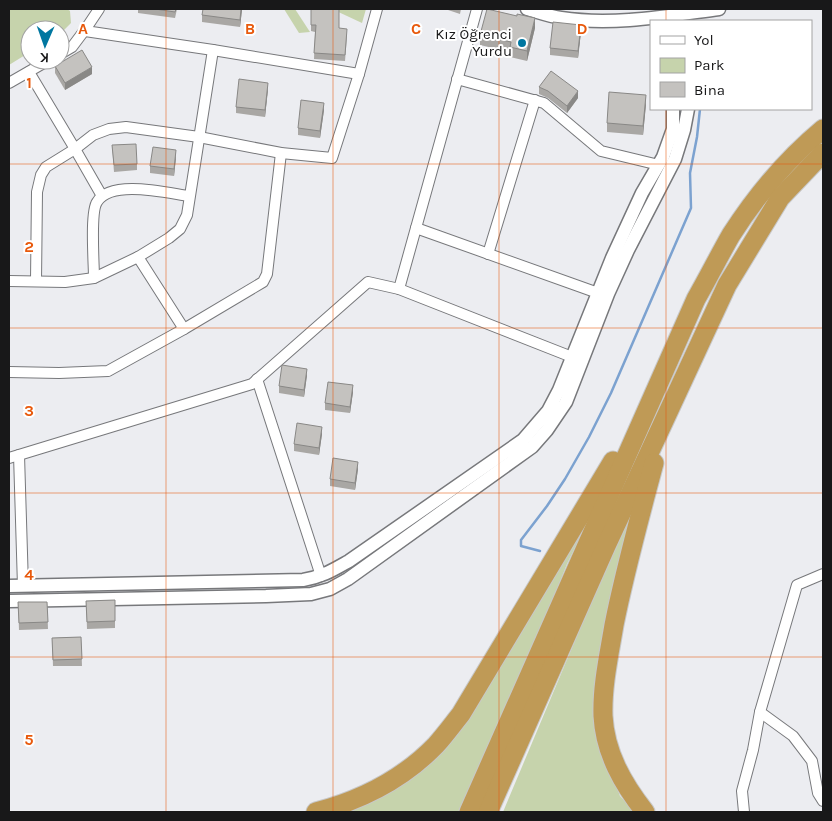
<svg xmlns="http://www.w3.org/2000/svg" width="832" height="821" viewBox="0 0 832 821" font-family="Karla,sans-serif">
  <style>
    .green { fill: #c6d3ac }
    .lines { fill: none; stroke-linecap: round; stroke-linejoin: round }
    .stream { stroke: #7ca2d0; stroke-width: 2.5 }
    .minor-casing { stroke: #77787b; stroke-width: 12 }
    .tertiary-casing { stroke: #77787b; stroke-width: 15 }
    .motorway-casing { stroke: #c8c8c8; stroke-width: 21 }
    .minor { stroke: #fff; stroke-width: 10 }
    .tertiary { stroke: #fff; stroke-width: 12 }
    .motorway { stroke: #bf9a56; stroke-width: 19 }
    .wall { fill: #a9a7a4 }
    .shaded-wall { fill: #898886 }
    .building { fill: #c4c2bf; stroke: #898886 }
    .grid { fill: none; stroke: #e8590c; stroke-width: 1; stroke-opacity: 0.55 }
    .poi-dot { fill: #0077a0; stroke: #fff; stroke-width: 2 }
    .labels { text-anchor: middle; stroke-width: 4; stroke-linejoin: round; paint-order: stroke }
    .poi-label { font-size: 15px; fill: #181819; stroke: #fff; text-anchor: end }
    .grid-label { font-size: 16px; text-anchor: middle; font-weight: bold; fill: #e8590c; stroke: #fff; stroke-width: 4; stroke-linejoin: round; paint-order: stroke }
  </style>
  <rect width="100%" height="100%" fill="#ecedf1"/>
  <g class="green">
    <path d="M9,9H67L70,11L71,23L60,34V30H30V52L9,65Z"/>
    <path d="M284,9H295L310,32L299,33Z"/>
    <path d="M332,9H366L362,23Z"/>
    <path d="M637,493L602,746L620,796L635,812H503Z"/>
    <path d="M597,503L567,564L540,632L461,812H342L406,778Z"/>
  </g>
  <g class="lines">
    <path class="stream" d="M540,551L521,546V540L547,506L565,479L589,437L611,393L691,208L690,173L697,137L700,109"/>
    <g class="minor-casing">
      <g id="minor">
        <path d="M85,31L213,50L359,74"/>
        <path d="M60,54L72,47L87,27L99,9"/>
        <path d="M29,72L75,149L102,196"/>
        <path d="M457,79L544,103L601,151L659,165"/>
        <path d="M9,83L49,60"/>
        <path d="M416,228L598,293"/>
        <path d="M488,254L535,100"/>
        <path d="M138,257L184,329"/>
        <path d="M94,278C94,264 90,212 97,202C111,179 167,193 189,196"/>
        <path d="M9,281L65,282L94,278L138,257L169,238L180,229L187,215L213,50"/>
        <path d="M36,281L37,192L41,175L46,167L75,149L93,135L109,129L126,127L199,137L281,153L332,158L359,74L377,9"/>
        <path d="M399,289L477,9"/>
        <path d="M9,372L59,373L108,371L184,329L263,282L267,274L281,153"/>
        <path d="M257,379L321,576"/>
        <path d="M19,455L23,586"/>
        <path d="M9,458L252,384L368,282L399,289L572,357"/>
        <path d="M823,574L797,585L760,712L793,736L812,761L818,793L823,801"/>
        <path d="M744,812L742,791L753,750L760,712"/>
      </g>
    </g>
    <g class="tertiary-casing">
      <g id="tertiary">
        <path d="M527,9C538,12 549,16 561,18C613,26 667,16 719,9"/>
        <path d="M9,586L303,580C322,577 333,570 349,561L523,440L548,411L559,390L612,258L642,193L663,157L673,129V109"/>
        <path d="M9,601L266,596L311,594L330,589L348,579L532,447L547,430L566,402L608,294L628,250L675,159L684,130L688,109"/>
      </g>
    </g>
    <g class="motorway-casing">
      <g id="motorway">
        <path d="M316,812C362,800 403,779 436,745C445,735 453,724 461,714L613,461"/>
        <path d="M469,812L696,299C708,278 719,256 731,235C756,196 787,159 823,129"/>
        <path d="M488,812L606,546L727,285L780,198L823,153"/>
        <path d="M645,812C623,784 605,753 603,716C602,686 609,655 614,625C625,570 640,516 654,463"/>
      </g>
    </g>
    <use href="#minor" class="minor"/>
    <use href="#tertiary" class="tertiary"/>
    <use href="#motorway" class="motorway"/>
  </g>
  <g class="wall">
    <path d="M138,9H177L175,18L138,13Z"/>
    <path d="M242,9L240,27L202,22V15Z"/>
    <path d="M311,9L347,36L345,61L314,59L315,32L311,31Z"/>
    <path d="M445,9H461L460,14Z"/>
    <path d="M535,28L527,61L510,57V52L480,45V35Z"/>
    <path d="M581,32L578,58L550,55V48Z"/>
    <path d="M55,66L92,74L65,90L55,73Z"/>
    <path d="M539,87L578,98L567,113L548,98L539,94Z"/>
    <path d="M268,89L265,117L236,113V107Z"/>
    <path d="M646,104L643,135L607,132V123Z"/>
    <path d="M324,110L320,138L298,135V128Z"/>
    <path d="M112,145L137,164V170L114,172Z"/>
    <path d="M176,157L174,176L150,173V166Z"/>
    <path d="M307,375L304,397L279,393V386Z"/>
    <path d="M353,392L350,413L325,410V403Z"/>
    <path d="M322,434L319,455L294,451V444Z"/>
    <path d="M358,469L355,490L330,486V479Z"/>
    <path d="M115,600V628L87,629L86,601Z"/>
    <path d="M18,602H47L48,629L19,630Z"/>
    <path d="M81,637L82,666H53L52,638Z"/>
  </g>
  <g class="shaded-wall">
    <path d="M241,9L242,10L240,27V20Z"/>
    <path d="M535,18V28L527,61V51Z"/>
    <path d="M581,25V32L578,58V51Z"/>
    <path d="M92,67V74L65,90V83Z"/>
    <path d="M268,83V89L265,117V110Z"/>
    <path d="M578,91V98L567,113V106Z"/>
    <path d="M646,95V104L643,135V126Z"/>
    <path d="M324,103V110L320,138V131Z"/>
    <path d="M176,150V157L174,176V169Z"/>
    <path d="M307,369V375L304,397V390Z"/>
    <path d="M353,385V392L350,413V407Z"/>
    <path d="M322,427V434L319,455V448Z"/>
    <path d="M358,462V469L355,490V483Z"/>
  </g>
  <g class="building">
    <path d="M155,9H176L175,12Z"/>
    <path d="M203,9H241L240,20L202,15Z"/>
    <path d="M311,9H339V28L347,29L345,55L314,53L316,25H311Z"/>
    <path d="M487,9L517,16V14L535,18L527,51L510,47L511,42L480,35Z"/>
    <path d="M553,22L581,25L578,51L550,48Z"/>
    <path d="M82,50L92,67L65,83L55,66Z"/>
    <path d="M551,71L578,91L567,106L548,91L539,87Z"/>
    <path d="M239,79L268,83L265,110L236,107Z"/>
    <path d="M609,92L646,95L643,126L607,123Z"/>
    <path d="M301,100L324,103L320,131L298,128Z"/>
    <path d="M136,144L137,164L114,165L112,145Z"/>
    <path d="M153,147L176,150L174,169L150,166Z"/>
    <path d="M282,365L307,369L304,390L279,386Z"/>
    <path d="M328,382L353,385L350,407L325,403Z"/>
    <path d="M297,423L322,427L319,448L294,444Z"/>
    <path d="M333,458L358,462L355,483L330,479Z"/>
    <path d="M115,600V621L87,622L86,601Z"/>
    <path d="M18,602H47L48,622L19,623Z"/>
    <path d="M81,637L82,659L53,660L52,638Z"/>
  </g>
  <path class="grid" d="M166,9V812M333,9V812M499,9V812M666,9V21M666,109V812M9,164H823M9,328H823M9,493H823M9,657H823"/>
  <circle class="poi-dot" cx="522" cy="43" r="5"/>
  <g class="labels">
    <g class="poi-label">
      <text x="512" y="39">Kız Öğrenci<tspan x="512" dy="17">Yurdu</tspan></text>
    </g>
  </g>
  <g class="grid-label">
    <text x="83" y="34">A</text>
    <text x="250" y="34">B</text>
    <text x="416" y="34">C</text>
    <text x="582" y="34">D</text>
    <text x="29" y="88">1</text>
    <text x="29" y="252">2</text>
    <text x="29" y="416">3</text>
    <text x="29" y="580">4</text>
    <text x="29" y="745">5</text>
  </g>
  <rect width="832" height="821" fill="none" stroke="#181819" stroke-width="20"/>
  <rect x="650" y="20" width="162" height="90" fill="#ffffff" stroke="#a3a3a3"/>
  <rect x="660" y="36" width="25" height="8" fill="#ffffff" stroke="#a3a3a3"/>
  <text x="694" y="45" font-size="15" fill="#181819">Yol</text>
  <rect x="660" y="58" width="25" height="15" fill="#c6d3ac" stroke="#a3a3a3"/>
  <text x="694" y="70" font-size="15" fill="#181819">Park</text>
  <rect x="660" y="82" width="25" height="15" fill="#c4c2bf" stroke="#a3a3a3"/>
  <text x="694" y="95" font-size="15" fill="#181819">Bina</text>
  <g transform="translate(45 45) rotate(182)"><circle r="24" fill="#ffffff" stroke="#a3a3a3"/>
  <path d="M0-4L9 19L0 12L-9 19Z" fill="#0077a0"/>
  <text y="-8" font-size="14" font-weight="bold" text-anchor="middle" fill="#181819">K</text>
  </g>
</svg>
